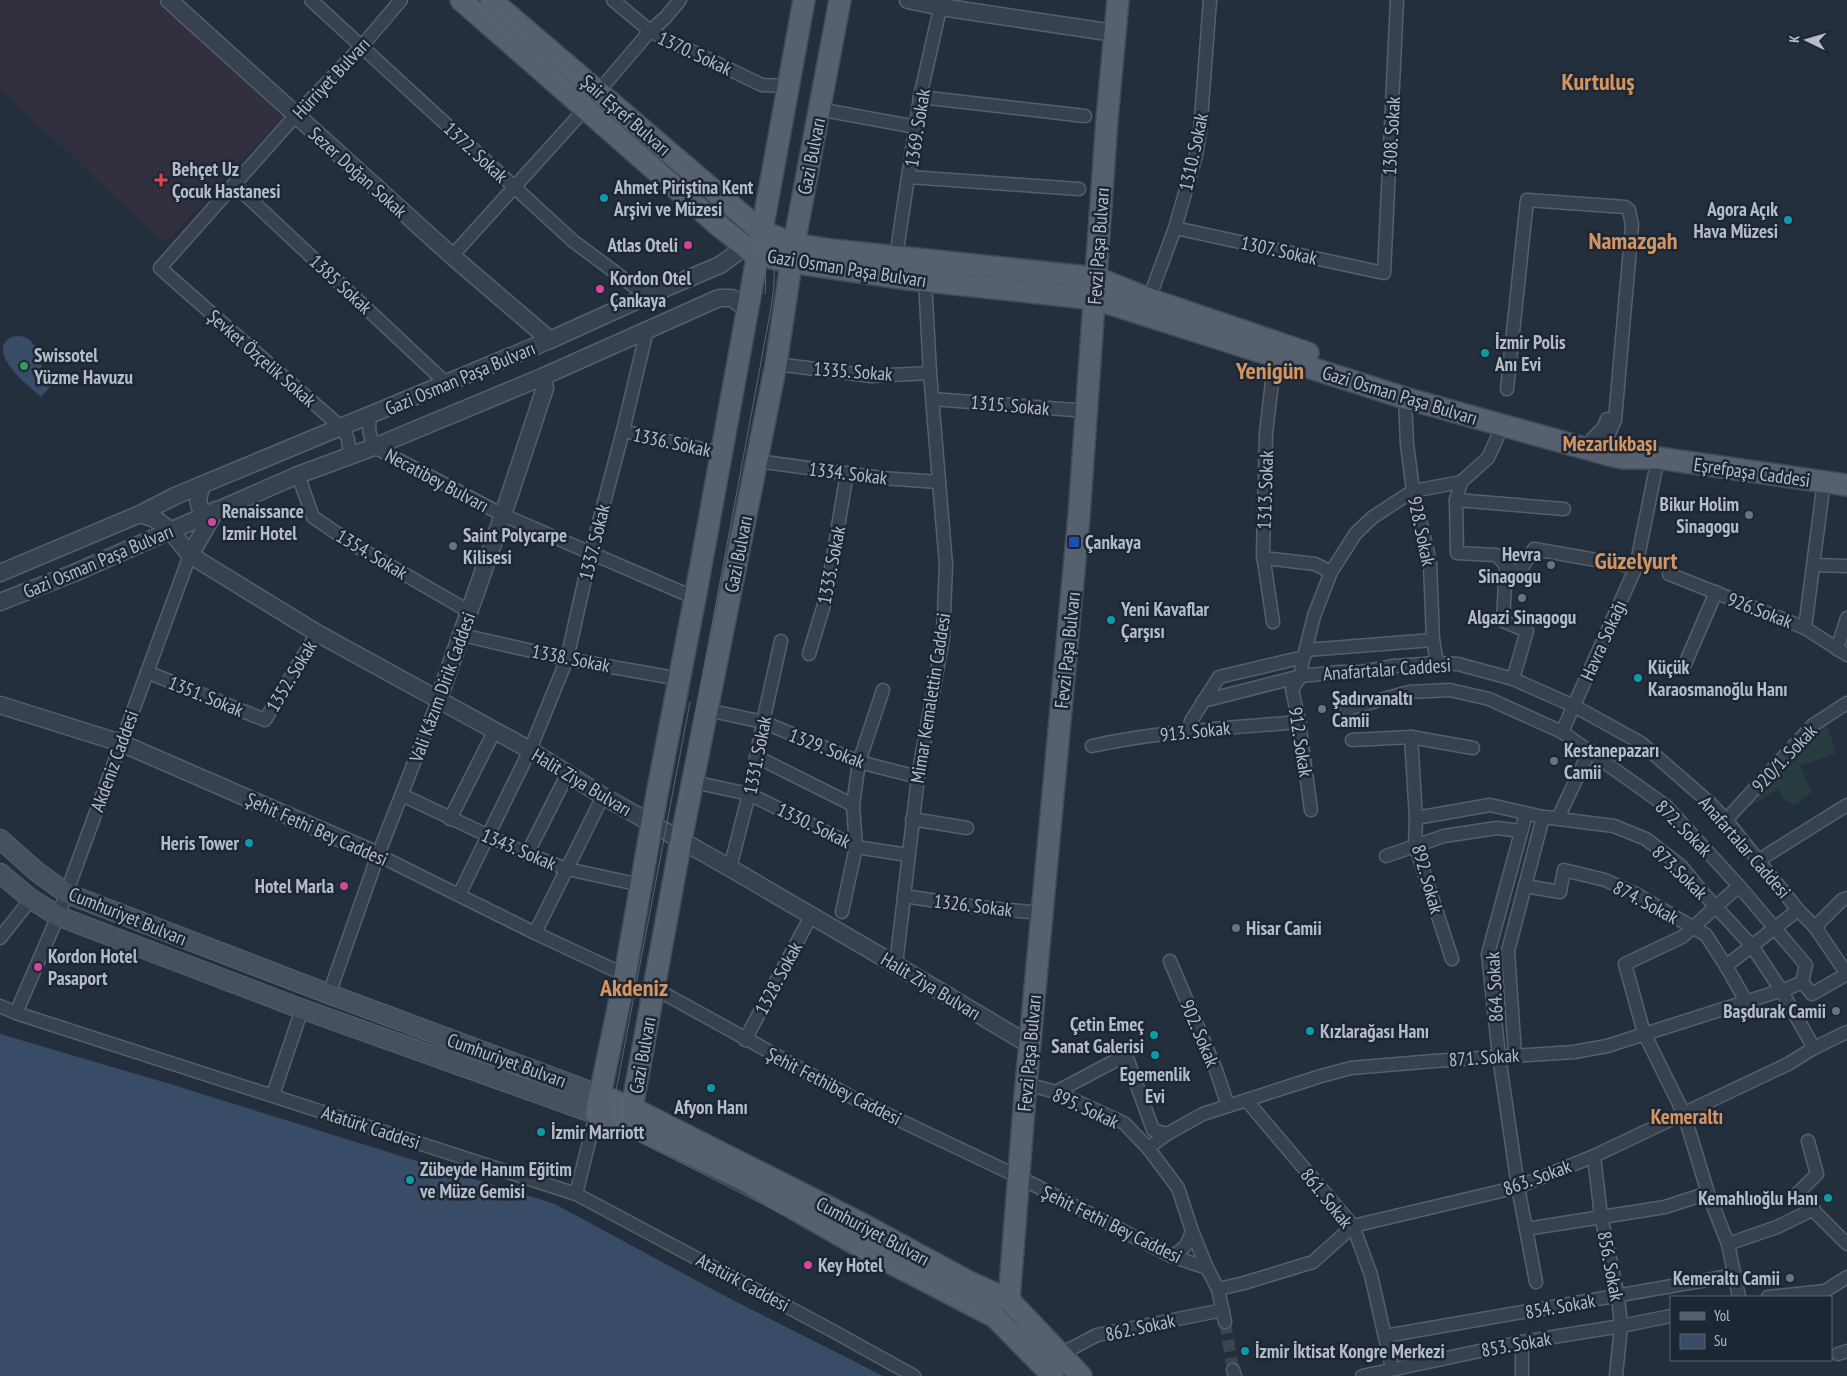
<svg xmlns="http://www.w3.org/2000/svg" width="1847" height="1376" viewBox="0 0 1847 1376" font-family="'PT Sans Narrow',sans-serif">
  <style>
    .medical { fill: #32303f }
    .green { fill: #263c3f }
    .water { fill: #394c67 }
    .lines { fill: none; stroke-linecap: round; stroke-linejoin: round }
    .minor-tunnel { stroke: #3a4453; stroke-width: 12; stroke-dasharray: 12 6; stroke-linecap: butt }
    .minor-casing { stroke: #565f6c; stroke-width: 15 }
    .tertiary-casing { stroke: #565f6c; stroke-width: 19 }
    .secondary-casing { stroke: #565f6c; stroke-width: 21 }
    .primary-casing { stroke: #414a57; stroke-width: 24 }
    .minor { stroke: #38414e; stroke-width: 12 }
    .tertiary { stroke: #38414e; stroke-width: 16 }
    .secondary { stroke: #465061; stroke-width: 19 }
    .primary { stroke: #56606e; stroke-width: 21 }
    .tram { stroke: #5a6575; stroke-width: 1 }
    .health-dot { fill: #e0444e; stroke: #1d2633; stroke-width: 2 }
    .culture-dot { fill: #0f9aa8; stroke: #1d2633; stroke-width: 2 }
    .hotel-dot { fill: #d1479c; stroke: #1d2633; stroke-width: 2 }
    .leisure-dot { fill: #2e9e5b; stroke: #1d2633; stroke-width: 2 }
    .worship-dot { fill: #6b7280; stroke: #1d2633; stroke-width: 2 }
    .transit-dot { fill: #1a4fb4; stroke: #1d2633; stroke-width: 2 }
    .labels { text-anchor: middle; stroke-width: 5; stroke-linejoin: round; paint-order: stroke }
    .street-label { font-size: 19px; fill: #b4bcc9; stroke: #1d2633 }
    .poi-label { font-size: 19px; font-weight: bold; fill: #b4bcc9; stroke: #1d2633; text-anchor: start }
    .quarter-label { font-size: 21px; font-weight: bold; fill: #d59563; stroke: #1d2633 }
    .district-label { font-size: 24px; font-weight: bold; fill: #d59563; stroke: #1d2633 }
  </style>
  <rect width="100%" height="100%" fill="#242f3e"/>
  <path class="medical" d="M0,0H157L283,117L165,243L0,89Z"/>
  <path class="green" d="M1827,726L1836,753L1800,766L1812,792L1795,805L1783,799L1778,789L1749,807L1743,802L1808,730Z"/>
  <g class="water">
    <path d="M19,336C37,338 38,355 43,370L59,374L62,377L61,381L49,388L41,397C29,386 0,364 3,346C6,339 12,336 19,336Z"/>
    <path d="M0,1034L170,1084L555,1204L721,1294L883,1376H0Z"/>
  </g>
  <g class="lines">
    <path class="minor-tunnel" d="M1225,1322L1233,1370"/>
    <g class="minor-casing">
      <g id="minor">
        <path d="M311,0L573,241L647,296"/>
        <path d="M613,0L650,31L762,85L787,86"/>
        <path d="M599,91L650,31L665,18L680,0"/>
        <path d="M920,97L1085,116"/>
        <path d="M829,111L916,127"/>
        <path d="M909,177L1079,189"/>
        <path d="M234,184L447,384"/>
        <path d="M1175,228L1384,273L1397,0"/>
        <path d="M452,256L585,109"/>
        <path d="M896,257L920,97L942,0"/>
        <path d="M1149,299L1175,228L1196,155L1200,132L1210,0"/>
        <path d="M776,364L871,376L930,373"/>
        <path d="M1507,389L1527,200L1625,207L1629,210L1632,225L1615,420L1606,441"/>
        <path d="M1405,398L1407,444L1413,491L1430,562L1433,640L1437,663"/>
        <path d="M933,399L1087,411"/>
        <path d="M371,415C367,427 370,436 374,447L503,515L695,598"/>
        <path d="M623,431L721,453"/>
        <path d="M1593,438L1604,427L1607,419"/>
        <path d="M350,456L348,439L342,428L160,268L296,115L361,47L401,0"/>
        <path d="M757,461L881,478L939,482"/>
        <path d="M298,475L313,517L354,545L470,612"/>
        <path d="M1461,482L1456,500L1457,553L1496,555L1506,565L1503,621L1527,631L1513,679"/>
        <path d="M1456,500L1564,509"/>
        <path d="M1263,558L1315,564L1331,572"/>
        <path d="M1506,565L1517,575L1534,549L1636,567"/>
        <path d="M1814,565L1847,566"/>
        <path d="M1669,574L1805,628L1847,655"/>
        <path d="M1273,622L1263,554L1266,433L1275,357"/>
        <path d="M1805,628L1824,481"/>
        <path d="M462,635L567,659L680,679"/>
        <path d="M1837,649L1847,618"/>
        <path d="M1306,650L1433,640"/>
        <path d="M809,654L826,598L847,473"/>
        <path d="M1685,664L1716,592"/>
        <path d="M147,672L265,720L317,633"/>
        <path d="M1301,676L1302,664L1314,616L1331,572L1356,533L1373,517L1413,491L1461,482L1488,458L1503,425"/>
        <path d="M1301,676L1292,689L1299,722L1311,810"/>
        <path d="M1203,701L1301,676L1339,672H1361L1394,666L1437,663L1458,664L1513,679L1574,706L1641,743L1712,805L1726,820L1798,910L1815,927L1847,974"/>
        <path d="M1347,709L1409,692L1450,690L1489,699L1562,732L1666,806L1739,886L1806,965L1802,982"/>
        <path d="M707,710L763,722L859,762L918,777"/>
        <path d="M1189,731L1191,721L1219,677L1304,657"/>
        <path d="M1562,732L1636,567L1658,458"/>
        <path d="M1411,737L1416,818L1415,845L1452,959"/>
        <path d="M1352,740L1411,737L1473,748"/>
        <path d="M1092,746C1160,731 1230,728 1299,722"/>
        <path d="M757,757L853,805"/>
        <path d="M693,782L749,794L856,847L908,855"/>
        <path d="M402,795L527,854L567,869L641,885"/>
        <path d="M1526,814L1488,954L1499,1056L1518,1187L1536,1282"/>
        <path d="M1416,818L1490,805L1543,817L1614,826L1646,839L1681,866L1704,894L1752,946L1781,990L1814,1048"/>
        <path d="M450,819L494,732"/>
        <path d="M912,819L967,828"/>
        <path d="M1726,820L1813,725L1847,703"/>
        <path d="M527,854L567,775"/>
        <path d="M378,855L535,933L625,975"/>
        <path d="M1386,856L1444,836L1497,828L1521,831"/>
        <path d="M1759,860L1847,805"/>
        <path d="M730,868L749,794L763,722L781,641"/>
        <path d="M1525,886L1560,892L1564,870L1605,880L1636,894L1706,935L1726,966L1746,1001"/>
        <path d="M1739,886L1682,937L1625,964L1644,1033L1684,1114L1708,1193L1728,1244L1739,1297"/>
        <path d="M459,895L530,750L567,659L591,552L623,431L647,330"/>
        <path d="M904,896L977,907L1042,913"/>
        <path d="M842,912L856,847L853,805L859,762L883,690"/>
        <path d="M1815,927L1842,900L1847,898"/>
        <path d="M535,933L603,796"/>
        <path d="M0,938L31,899"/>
        <path d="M1170,961L1216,1070L1228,1106"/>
        <path d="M896,965L918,777L943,637L946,565L930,373L925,280"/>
        <path d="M1726,966L1798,910"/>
        <path d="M1802,982L1812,994L1847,974"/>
        <path d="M654,988L859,1101L1019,1177L1171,1256L1207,1268"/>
        <path d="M329,994L378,855L438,701"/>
        <path d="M0,1006L16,1013L576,1194L831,1330L914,1376"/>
        <path d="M16,1013L58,916L190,555"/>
        <path d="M745,1040L811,916"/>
        <path d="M1515,1055L1508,951L1543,817L1558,818L1590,750"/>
        <path d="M1026,1084L1056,1092L1124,1123L1148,1148L1178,1188L1192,1231L1207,1268L1218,1289L1225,1322"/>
        <path d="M1056,1092L1126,1055L1153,1130L1167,1134"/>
        <path d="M273,1095L302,1009"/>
        <path d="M1247,1101L1353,1226L1371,1275L1392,1368"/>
        <path d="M1808,1141L1817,1174L1797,1194L1847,1244"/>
        <path d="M1148,1148L1167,1134L1203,1114L1321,1076L1351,1068L1434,1061L1574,1052L1607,1046L1789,988L1802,982"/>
        <path d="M1594,1156L1601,1216L1618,1296L1621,1326L1616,1376"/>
        <path d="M576,1194L596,1114"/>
        <path d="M1526,1229L1665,1207L1708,1193"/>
        <path d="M1728,1244L1777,1227L1814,1209"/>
        <path d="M1171,1256C1185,1249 1187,1246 1192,1231"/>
        <path d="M1218,1289L1244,1283L1313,1262L1353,1226L1518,1187L1594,1156L1788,1064L1814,1048L1847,1032"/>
        <path d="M1768,1297L1825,1291L1847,1277"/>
        <path d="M1385,1336L1735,1275"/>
        <path d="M1061,1354L1097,1335L1223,1310"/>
        <path d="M1838,1354L1847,1351"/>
        <path d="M1233,1370L1235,1376"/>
        <path d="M1362,1376L1522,1342L1621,1326L1671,1316"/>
        <path d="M1522,1376V1342"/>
      </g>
    </g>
    <g class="tertiary-casing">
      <g id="tertiary">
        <path d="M169,0L452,256L550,340"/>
        <path d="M908,0L941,7L1114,33"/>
        <path d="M202,485C198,496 195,507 207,514"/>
        <path d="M140,514L155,519L170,530L190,555L317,633L530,750L603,796L730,868L896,965L1030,1045"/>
        <path d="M190,555L216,510"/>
        <path d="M0,573L140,514L175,496L550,340L647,296L720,265L745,247"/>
        <path d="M0,602L74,573L298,475L374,447L542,377L719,298H732L747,309"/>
        <path d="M438,701L503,515L545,388L542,377"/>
        <path d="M0,705L121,743L378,855"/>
      </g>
    </g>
    <g class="secondary-casing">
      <g id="secondary">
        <path d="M0,839L36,871L66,893L329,994L600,1095"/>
        <path d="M0,873L31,899L58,916L302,1009L596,1114"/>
      </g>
    </g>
    <g class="primary-casing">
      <g id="primary">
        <path d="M461,0L718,225L752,252L762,256L791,262L908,279L1095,299L1405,398L1609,455L1623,458H1658L1847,485"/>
        <path d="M491,0L761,231L794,244L832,250L1097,278L1149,299L1308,353"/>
        <path d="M804,0L695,598L657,794L625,975L596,1114L624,1122L744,1180L864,1249L995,1317"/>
        <path d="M600,1095L632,1108L864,1225L969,1282L1009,1300L1081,1376"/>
        <path d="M632,1108L681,840L776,364L794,244L840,0"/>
        <path d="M1009,1300L1025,1096L1079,516L1107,119L1118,0"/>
        <path d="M985,1307L1053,1376"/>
      </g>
    </g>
    <use href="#minor" class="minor"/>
    <use href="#tertiary" class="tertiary"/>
    <use href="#secondary" class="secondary"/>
    <use href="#primary" class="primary"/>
    <g class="tram">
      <path d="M470,0L751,241C765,258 767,273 765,294"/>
      <path d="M482,0L760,236C766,243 771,251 773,260C778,286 766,330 762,357L623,1103C622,1120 625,1133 640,1142L974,1311L1006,1341L1039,1376"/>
      <path d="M624,1135L615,1120L614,1101L690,702"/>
    </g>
  </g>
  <path class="health-dot" d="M158.5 172.5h5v5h5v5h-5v5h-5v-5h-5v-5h5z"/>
  <g class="culture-dot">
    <circle cx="604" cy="198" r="5"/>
    <circle cx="1788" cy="220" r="5"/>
    <circle cx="1485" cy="353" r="5"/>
    <circle cx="1111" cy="620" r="5"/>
    <circle cx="1638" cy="678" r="5"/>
    <circle cx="249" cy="843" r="5"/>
    <circle cx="1310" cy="1031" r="5"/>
    <circle cx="1154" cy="1035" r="5"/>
    <circle cx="1155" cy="1055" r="5"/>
    <circle cx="711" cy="1088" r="5"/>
    <circle cx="541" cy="1132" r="5"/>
    <circle cx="410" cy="1180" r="5"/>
    <circle cx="1828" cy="1198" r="5"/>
    <circle cx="1245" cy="1351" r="5"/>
  </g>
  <g class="hotel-dot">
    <circle cx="688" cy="245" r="5"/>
    <circle cx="600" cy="289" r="5"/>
    <circle cx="212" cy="522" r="5"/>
    <circle cx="344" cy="886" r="5"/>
    <circle cx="38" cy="967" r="5"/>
    <circle cx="808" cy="1265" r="5"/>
  </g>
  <circle class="leisure-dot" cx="24" cy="366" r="5"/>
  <g class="worship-dot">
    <circle cx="1749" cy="515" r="5"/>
    <circle cx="453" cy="546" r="5"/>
    <circle cx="1551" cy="565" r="5"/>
    <circle cx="1522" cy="598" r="5"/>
    <circle cx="1322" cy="709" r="5"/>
    <circle cx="1554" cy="761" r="5"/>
    <circle cx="1236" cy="928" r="5"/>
    <circle cx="1836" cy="1011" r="5"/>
    <circle cx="1790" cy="1278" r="5"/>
  </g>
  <rect class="transit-dot" x="1068" y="536" width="12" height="12" rx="2.5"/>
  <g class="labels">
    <g class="street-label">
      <text transform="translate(695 53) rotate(25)" y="7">1370. Sokak</text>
      <text transform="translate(331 78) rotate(-47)" y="7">Hürriyet Bulvarı</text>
      <text transform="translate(626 115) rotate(41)" y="7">Şair Eşref Bulvarı</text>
      <text transform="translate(917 128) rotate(-81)" y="7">1369. Sokak</text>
      <text transform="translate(1391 136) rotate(-87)" y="7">1308. Sokak</text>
      <text transform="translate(476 152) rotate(43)" y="7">1372. Sokak</text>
      <text transform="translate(1193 152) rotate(-78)" y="7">1310. Sokak</text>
      <text transform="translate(811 156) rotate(-79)" y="7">Gazi Bulvarı</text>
      <text transform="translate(358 172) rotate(42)" y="7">Sezer Doğan Sokak</text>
      <text transform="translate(1098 246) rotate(-86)" y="7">Fevzi Paşa Bulvarı</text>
      <text transform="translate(1279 250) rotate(12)" y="7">1307. Sokak</text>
      <text transform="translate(847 268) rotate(9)" y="7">Gazi Osman Paşa Bulvarı</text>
      <text transform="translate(341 284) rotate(43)" y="7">1385 Sokak</text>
      <text transform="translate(262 358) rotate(41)" y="7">Şevket Özçelik Sokak</text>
      <text transform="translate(853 371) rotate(4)" y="7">1335. Sokak</text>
      <text transform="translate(460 378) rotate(-23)" y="7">Gazi Osman Paşa Bulvarı</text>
      <text transform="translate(1400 395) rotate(17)" y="7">Gazi Osman Paşa Bulvarı</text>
      <text transform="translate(1010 405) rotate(5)" y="7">1315. Sokak</text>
      <text transform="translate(672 442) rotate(12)" y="7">1336. Sokak</text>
      <text transform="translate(1752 472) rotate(8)" y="7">Eşrefpaşa Caddesi</text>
      <text transform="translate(848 473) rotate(7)" y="7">1334. Sokak</text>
      <text transform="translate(437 480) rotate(28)" y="7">Necatibey Bulvarı</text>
      <text transform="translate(1265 490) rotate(-88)" y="7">1313. Sokak</text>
      <text transform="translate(1422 531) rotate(78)" y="7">928. Sokak</text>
      <text transform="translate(594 542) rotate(-76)" y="7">1337. Sokak</text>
      <text transform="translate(372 554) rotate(31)" y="7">1354. Sokak</text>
      <text transform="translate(738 554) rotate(-79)" y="7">Gazi Bulvarı</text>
      <text transform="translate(98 561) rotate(-23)" y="7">Gazi Osman Paşa Bulvarı</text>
      <text transform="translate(831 565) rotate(-79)" y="7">1333. Sokak</text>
      <text transform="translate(1760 610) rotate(21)" y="7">926.Sokak</text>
      <text transform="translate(1603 640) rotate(-66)" y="7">Havra Sokağı</text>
      <text transform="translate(1067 650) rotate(-84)" y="7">Fevzi Paşa Bulvarı</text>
      <text transform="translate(571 658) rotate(11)" y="7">1338. Sokak</text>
      <text transform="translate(1387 669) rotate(-4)" y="7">Anafartalar Caddesi</text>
      <text transform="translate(291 676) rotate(-59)" y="7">1352. Sokak</text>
      <text transform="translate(442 687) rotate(-70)" y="7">Vali Kâzım Dirik Caddesi</text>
      <text transform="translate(206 696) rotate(22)" y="7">1351. Sokak</text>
      <text transform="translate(930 698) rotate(-81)" y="7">Mimar Kemalettin Caddesi</text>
      <text transform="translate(1195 731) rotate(-6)" y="7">913. Sokak</text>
      <text transform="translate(1301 742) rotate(81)" y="7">912. Sokak</text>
      <text transform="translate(827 748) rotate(21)" y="7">1329. Sokak</text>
      <text transform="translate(757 755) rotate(-79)" y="7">1331. Sokak</text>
      <text transform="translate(1784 758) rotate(-47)" y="7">920/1. Sokak</text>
      <text transform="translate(114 761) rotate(-70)" y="7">Akdeniz Caddesi</text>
      <text transform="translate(582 782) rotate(31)" y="7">Halit Ziya Bulvarı</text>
      <text transform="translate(814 825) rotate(26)" y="7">1330. Sokak</text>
      <text transform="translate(1684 828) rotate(45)" y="7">872. Sokak</text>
      <text transform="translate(317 829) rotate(24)" y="7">Şehit Fethi Bey Caddesi</text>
      <text transform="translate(1745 847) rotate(49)" y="7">Anafartalar Caddesi</text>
      <text transform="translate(519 849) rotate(23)" y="7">1343. Sokak</text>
      <text transform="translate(1680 872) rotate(44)" y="7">873.Sokak</text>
      <text transform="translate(1428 879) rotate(74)" y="7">892. Sokak</text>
      <text transform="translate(1646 902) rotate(28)" y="7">874. Sokak</text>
      <text transform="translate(973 905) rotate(7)" y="7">1326. Sokak</text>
      <text transform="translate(128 916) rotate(22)" y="7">Cumhuriyet Bulvarı</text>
      <text transform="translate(778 978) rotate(-62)" y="7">1328. Sokak</text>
      <text transform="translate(931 986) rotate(31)" y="7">Halit Ziya Bulvarı</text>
      <text transform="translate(1494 987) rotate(-93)" y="7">864. Sokak</text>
      <text transform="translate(1200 1033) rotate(67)" y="7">902. Sokak</text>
      <text transform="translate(1029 1053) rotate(-85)" y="7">Fevzi Paşa Bulvarı</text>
      <text transform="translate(642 1055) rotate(-80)" y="7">Gazi Bulvarı</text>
      <text transform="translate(1484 1057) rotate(-4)" y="7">871. Sokak</text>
      <text transform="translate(507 1060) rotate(20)" y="7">Cumhuriyet Bulvarı</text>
      <text transform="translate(834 1086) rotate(27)" y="7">Şehit Fethibey Caddesi</text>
      <text transform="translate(1086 1108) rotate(25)" y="7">895. Sokak</text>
      <text transform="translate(371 1127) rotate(18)" y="7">Atatürk Caddesi</text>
      <text transform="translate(1537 1177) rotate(-20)" y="7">863. Sokak</text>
      <text transform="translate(1327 1198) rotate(51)" y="7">861. Sokak</text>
      <text transform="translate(1112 1224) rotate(26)" y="7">Şehit Fethi Bey Caddesi</text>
      <text transform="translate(873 1231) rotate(28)" y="7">Cumhuriyet Bulvarı</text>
      <text transform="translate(1611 1266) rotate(79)" y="7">856. Sokak</text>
      <text transform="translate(743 1282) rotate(28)" y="7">Atatürk Caddesi</text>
      <text transform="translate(1560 1306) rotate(-10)" y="7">854. Sokak</text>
      <text transform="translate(1140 1327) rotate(-12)" y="7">862. Sokak</text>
      <text transform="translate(1516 1344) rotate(-10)" y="7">853. Sokak</text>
    </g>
    <g class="poi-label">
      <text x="172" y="176">Behçet Uz<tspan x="172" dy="22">Çocuk Hastanesi</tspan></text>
      <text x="614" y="194">Ahmet Piriştina Kent<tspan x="614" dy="22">Arşivi ve Müzesi</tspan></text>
      <text x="1778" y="216" text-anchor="end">Agora Açık<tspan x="1778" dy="22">Hava Müzesi</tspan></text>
      <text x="678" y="252" text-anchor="end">Atlas Oteli</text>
      <text x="610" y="285">Kordon Otel<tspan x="610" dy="22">Çankaya</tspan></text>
      <text x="1495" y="349">İzmir Polis<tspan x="1495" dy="22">Anı Evi</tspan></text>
      <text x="34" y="362">Swissotel<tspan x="34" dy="22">Yüzme Havuzu</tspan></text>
      <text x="1739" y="511" text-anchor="end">Bikur Holim<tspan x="1739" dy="22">Sinagogu</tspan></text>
      <text x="222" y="518">Renaissance<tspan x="222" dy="22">Izmir Hotel</tspan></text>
      <text x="463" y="542">Saint Polycarpe<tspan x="463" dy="22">Kilisesi</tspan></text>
      <text x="1085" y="549">Çankaya</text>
      <text x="1541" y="561" text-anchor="end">Hevra<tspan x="1541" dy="22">Sinagogu</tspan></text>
      <text x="1121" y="616">Yeni Kavaflar<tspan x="1121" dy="22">Çarşısı</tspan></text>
      <text x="1522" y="624" text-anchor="middle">Algazi Sinagogu</text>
      <text x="1648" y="674">Küçük<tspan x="1648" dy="22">Karaosmanoğlu Hanı</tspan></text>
      <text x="1332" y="705">Şadırvanaltı<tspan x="1332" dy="22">Camii</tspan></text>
      <text x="1564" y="757">Kestanepazarı<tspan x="1564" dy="22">Camii</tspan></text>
      <text x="239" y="850" text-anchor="end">Heris Tower</text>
      <text x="334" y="893" text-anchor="end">Hotel Marla</text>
      <text x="1246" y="935">Hisar Camii</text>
      <text x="48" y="963">Kordon Hotel<tspan x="48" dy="22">Pasaport</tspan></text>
      <text x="1826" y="1018" text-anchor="end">Başdurak Camii</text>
      <text x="1144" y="1031" text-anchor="end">Çetin Emeç<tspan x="1144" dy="22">Sanat Galerisi</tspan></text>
      <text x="1320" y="1038">Kızlarağası Hanı</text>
      <text x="1155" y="1081" text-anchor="middle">Egemenlik<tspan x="1155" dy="22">Evi</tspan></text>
      <text x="711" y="1114" text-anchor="middle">Afyon Hanı</text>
      <text x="551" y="1139">İzmir Marriott</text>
      <text x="420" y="1176">Zübeyde Hanım Eğitim<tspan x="420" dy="22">ve Müze Gemisi</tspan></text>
      <text x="1818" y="1205" text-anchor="end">Kemahlıoğlu Hanı</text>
      <text x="818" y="1272">Key Hotel</text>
      <text x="1780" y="1285" text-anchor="end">Kemeraltı Camii</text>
      <text x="1255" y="1358">İzmir İktisat Kongre Merkezi</text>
    </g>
    <g class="quarter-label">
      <text x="1610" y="451">Mezarlıkbaşı</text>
      <text x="1687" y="1124">Kemeraltı</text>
    </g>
    <g class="district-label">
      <text x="1598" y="90">Kurtuluş</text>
      <text x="1633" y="249">Namazgah</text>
      <text x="1270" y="379">Yenigün</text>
      <text x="1636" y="569">Güzelyurt</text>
      <text x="634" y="996">Akdeniz</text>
    </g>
  </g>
  <rect x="1670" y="1296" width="162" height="65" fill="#1d2633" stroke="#59626f"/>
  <rect x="1680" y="1312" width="25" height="8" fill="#56606e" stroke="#59626f"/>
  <text x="1714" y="1321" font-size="15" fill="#b4bcc9">Yol</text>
  <rect x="1680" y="1334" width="25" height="15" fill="#394c67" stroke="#59626f"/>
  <text x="1714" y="1346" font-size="15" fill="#b4bcc9">Su</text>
  <g transform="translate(1807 40) rotate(275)" stroke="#1d2633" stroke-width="4" paint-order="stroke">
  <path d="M0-4L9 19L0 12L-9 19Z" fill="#b4bcc9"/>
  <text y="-8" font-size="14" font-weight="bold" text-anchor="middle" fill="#b4bcc9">K</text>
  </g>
</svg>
